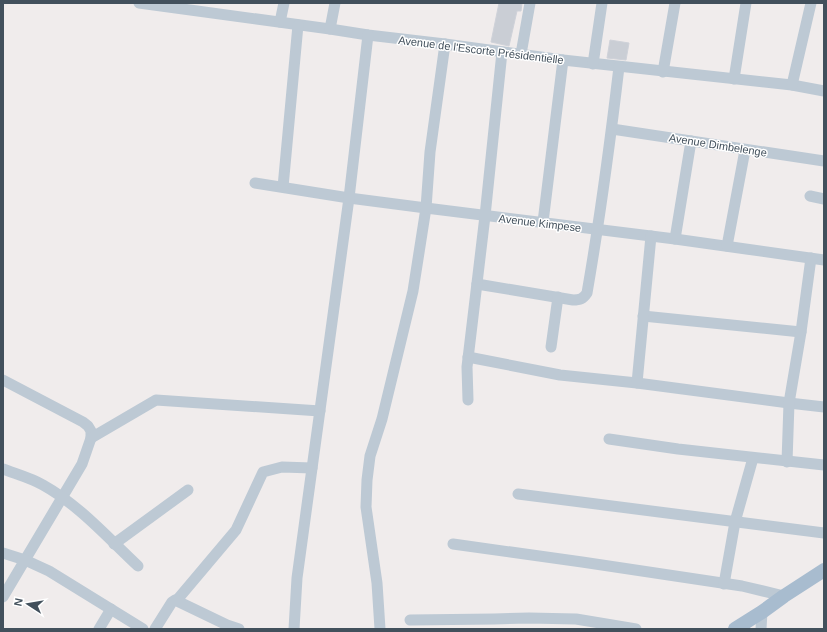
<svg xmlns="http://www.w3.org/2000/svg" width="827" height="632" viewBox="0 0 827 632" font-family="Helvetica,sans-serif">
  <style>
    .building { fill: #caced5; stroke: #cfd2d9 }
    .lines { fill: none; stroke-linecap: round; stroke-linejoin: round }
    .minor { stroke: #bdc9d4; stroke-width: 11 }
    .major { stroke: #a8bccf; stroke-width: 14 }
    .labels { text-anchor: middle; stroke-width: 3; stroke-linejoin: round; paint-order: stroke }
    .street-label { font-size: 11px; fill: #42505c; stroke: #fff }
  </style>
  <rect width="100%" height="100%" fill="#f0ecec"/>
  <g class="building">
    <path d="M499,3H522L521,11H517L509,46L491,42Z"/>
    <path d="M610,40L629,43L626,60L607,58Z"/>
  </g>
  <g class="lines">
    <g class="minor">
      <path d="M139,3L330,29L368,35L445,44L563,60L792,85L824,91"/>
      <path d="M280,22L284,3"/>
      <path d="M330,29L335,3"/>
      <path d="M521,54L530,3"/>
      <path d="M593,64L602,3"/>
      <path d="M663,72L675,3"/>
      <path d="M734,79L746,3"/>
      <path d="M792,85L811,3"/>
      <path d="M612,129L824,161"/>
      <path d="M255,183L349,198L426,208L675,239L824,260"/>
      <path d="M283,187L298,25"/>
      <path d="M810,196L824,199"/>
      <path d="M543,222L563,60"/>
      <path d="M675,239L691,141"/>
      <path d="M727,246L745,150"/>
      <path d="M477,284L573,300C580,300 583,299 587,293C600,218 610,143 619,67"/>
      <path d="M643,316L801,332"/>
      <path d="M551,347L558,297"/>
      <path d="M468,357L560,375L637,383L789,403L824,407"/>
      <path d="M3,380L83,422L88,426L91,431V438L82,464L3,597"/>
      <path d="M637,383L651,236"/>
      <path d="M468,400L467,367L485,216L502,52"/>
      <path d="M91,438L156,400L320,411"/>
      <path d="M609,439L678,449L824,465"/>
      <path d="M787,462L789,403L801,332L811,258"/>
      <path d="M3,469C16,474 31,478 43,485C79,505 108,538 138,566"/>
      <path d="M518,494L824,533"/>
      <path d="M114,544L188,490"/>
      <path d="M453,544L582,562L742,586L784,596"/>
      <path d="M3,553L25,560L49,571L143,629"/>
      <path d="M724,584L735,522L753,458"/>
      <path d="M177,600L236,530L263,472L282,467L312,468"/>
      <path d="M410,620L494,619L529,618L576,619L636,629"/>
      <path d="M99,629L111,609"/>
      <path d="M155,629L172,602L175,600L227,625L239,629"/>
      <path d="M294,629L297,578L349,198L368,35"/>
      <path d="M380,629L377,583L366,507L367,480L370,456L382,419L413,291L426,208L430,152L445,44"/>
      <path d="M761,629L762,612"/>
    </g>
    <path class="major" d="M735,629L762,612L784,596L824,570"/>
  </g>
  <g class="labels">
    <g class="street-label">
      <text transform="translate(481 50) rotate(7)" y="4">Avenue de l'Escorte Présidentielle</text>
      <text transform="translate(718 145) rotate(9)" y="4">Avenue Dimbelenge</text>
      <text transform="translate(540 223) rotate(7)" y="4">Avenue Kimpese</text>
    </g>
  </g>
  <rect width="827" height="632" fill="none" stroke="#42505c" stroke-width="8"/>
  <g transform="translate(28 604) rotate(282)" stroke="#ffffff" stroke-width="3" paint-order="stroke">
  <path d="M0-3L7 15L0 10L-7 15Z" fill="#42505c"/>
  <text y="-6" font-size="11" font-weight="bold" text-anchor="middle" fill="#42505c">N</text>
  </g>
</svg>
